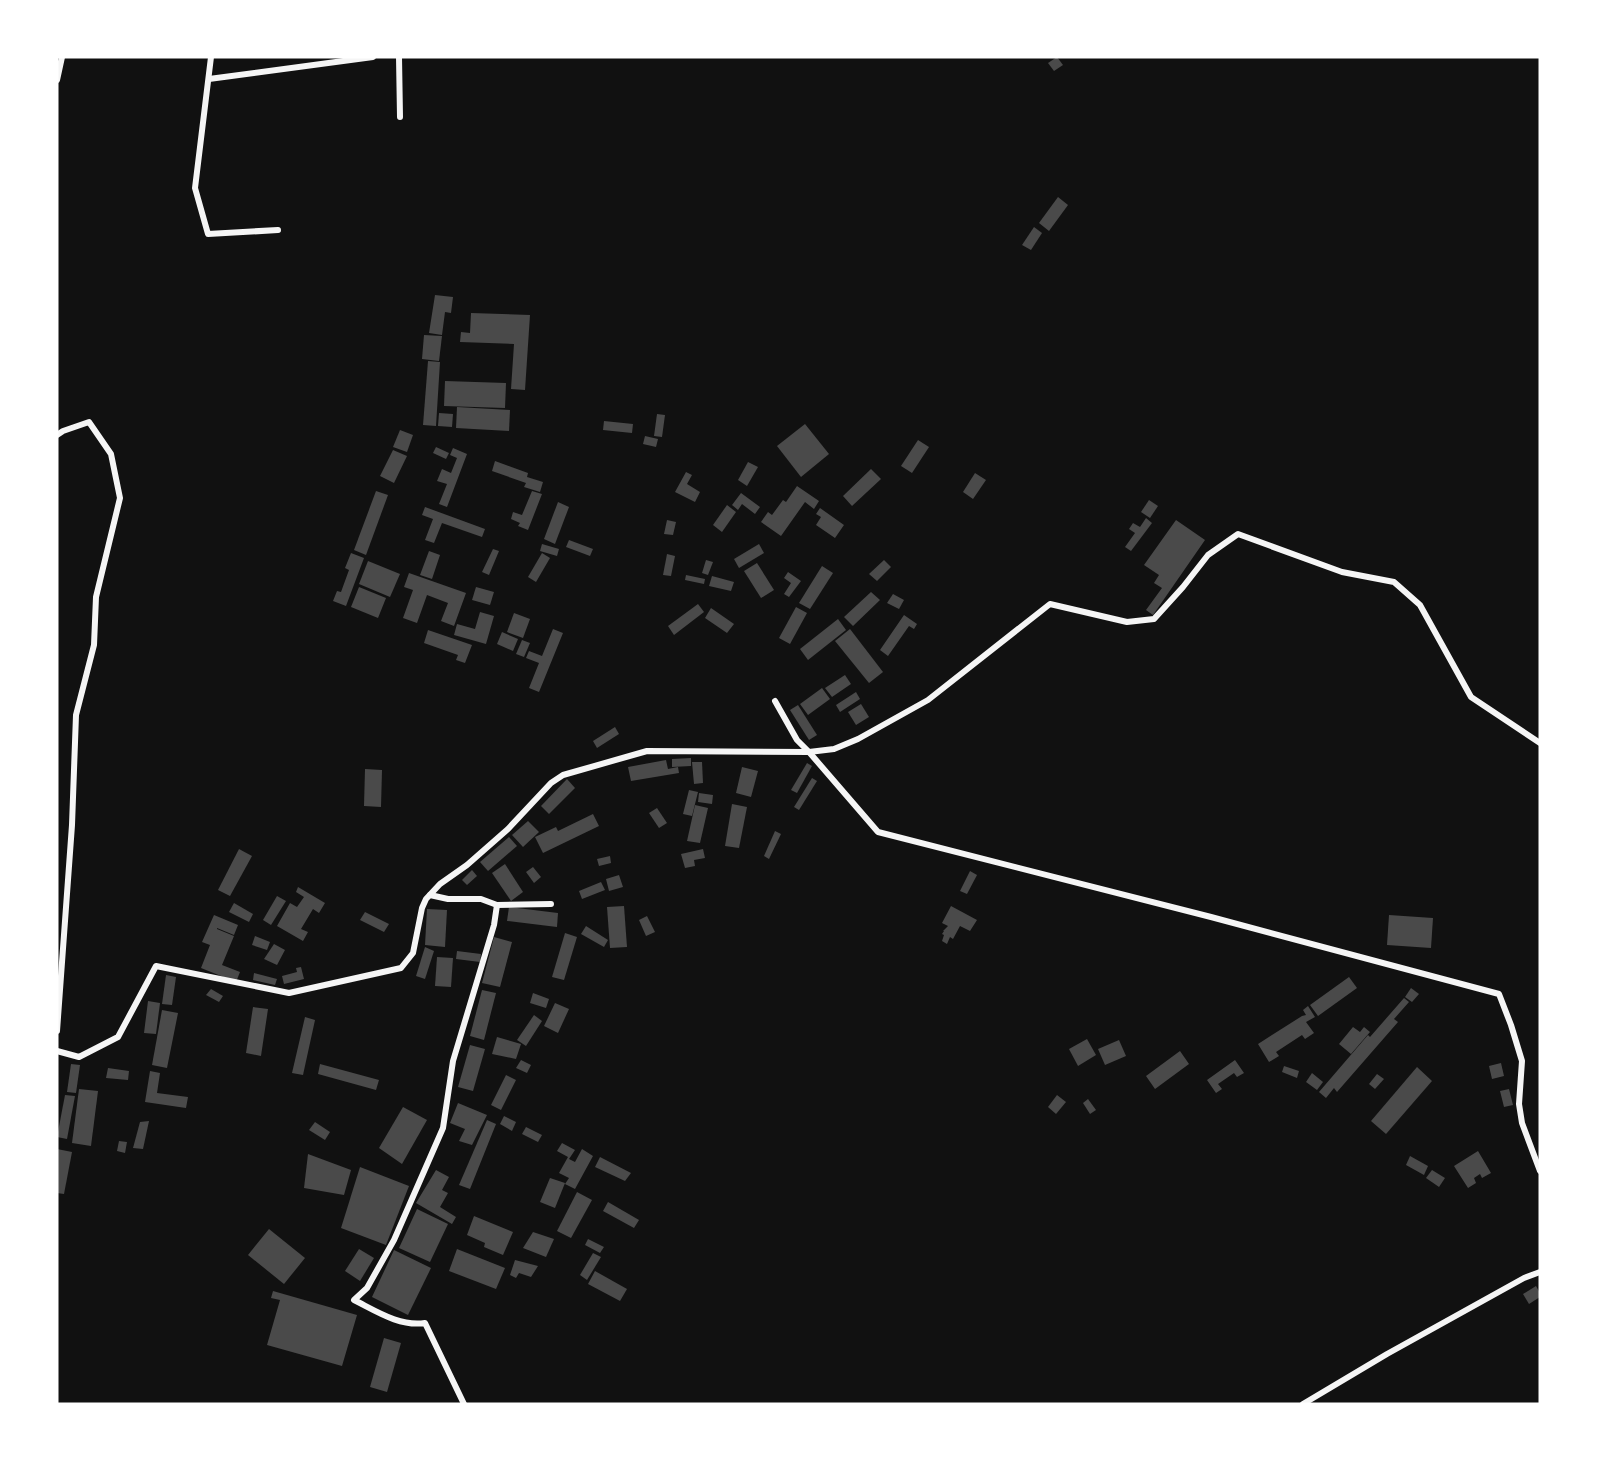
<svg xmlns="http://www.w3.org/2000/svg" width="1597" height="1461" viewBox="0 0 1597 1461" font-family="Literata,serif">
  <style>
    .building { fill: #4a4a4a }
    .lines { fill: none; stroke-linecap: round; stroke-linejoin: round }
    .minor { stroke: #f5f5f5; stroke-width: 6 }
  </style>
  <rect width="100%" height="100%" fill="#111"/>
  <g class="building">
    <path d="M1057,57L1063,65L1054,71L1048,63Z"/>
    <path d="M1058,197L1068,205L1049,231L1039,223Z"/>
    <path d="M1034,227L1042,233L1031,250L1022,245Z"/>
    <path d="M435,295L453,297L451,313L445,312L442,335L429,333Z"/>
    <path d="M471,313L530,315L525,390L511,389L514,344L460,342L461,332L470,333Z"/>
    <path d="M424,335L442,336L439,361L422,359Z"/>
    <path d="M428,361L440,362L436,426L423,425Z"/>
    <path d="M445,381L506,383L505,408L444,406Z"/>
    <path d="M457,407L510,410L509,431L456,428Z"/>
    <path d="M439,413L453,414L452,427L438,426Z"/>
    <path d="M657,414L665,415L662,437L654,436Z"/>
    <path d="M604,421L633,424L632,433L603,430Z"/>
    <path d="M805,424L829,454L801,477L777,446Z"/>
    <path d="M400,430L413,435L407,452L393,447Z"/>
    <path d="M645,436L658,439L656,447L643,444Z"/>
    <path d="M918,440L929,447L912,473L901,466Z"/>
    <path d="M436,447L449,453L446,459L433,453Z"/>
    <path d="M453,448L467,454L447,507L439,504L447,484L437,481L442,469L451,473L457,458L450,455Z"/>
    <path d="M393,450L407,456L394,483L380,476Z"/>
    <path d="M495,461L528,473L527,477L543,482L540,492L524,487L526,483L492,471Z"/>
    <path d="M748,462L758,467L747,486L738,480Z"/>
    <path d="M871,469L881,479L852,506L843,496Z"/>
    <path d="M686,472L692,475L687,484L700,492L695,502L675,492Z"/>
    <path d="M975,473L986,480L973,499L963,492Z"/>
    <path d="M797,486L819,501L814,509L805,502L781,536L761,522L768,512L772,515L783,500L786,502Z"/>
    <path d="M376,491L388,495L366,555L354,550Z"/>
    <path d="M532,491L542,494L528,530L518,526L520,523L511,519L513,512L522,515Z"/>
    <path d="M741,493L760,507L755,514L742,504L738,510L732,505Z"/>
    <path d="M1149,500L1158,506L1150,518L1141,512Z"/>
    <path d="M558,502L569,507L555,544L544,539Z"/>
    <path d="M727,505L736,512L722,532L713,525Z"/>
    <path d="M425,507L485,529L482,537L442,523L434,543L425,540L433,519L422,515Z"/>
    <path d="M820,508L844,525L835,538L816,525L821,517L816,514Z"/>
    <path d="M1146,518L1152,523L1131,551L1125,547L1135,533L1129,529L1133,523L1140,527Z"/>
    <path d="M667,520L676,522L673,535L664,534Z"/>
    <path d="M1176,520L1205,540L1153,615L1146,610L1162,588L1154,583L1159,575L1144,565Z"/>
    <path d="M569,540L593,549L590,556L566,547Z"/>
    <path d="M542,544L559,549L557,556L540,551Z"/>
    <path d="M759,544L764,553L739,568L734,559Z"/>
    <path d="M493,549L499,551L489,575L482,572Z"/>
    <path d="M429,551L440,555L432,579L420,575Z"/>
    <path d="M351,553L364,558L346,606L333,601L337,591L341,592L349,570L345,568Z"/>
    <path d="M542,553L550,558L536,582L528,577Z"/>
    <path d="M667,554L675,556L671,576L663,575Z"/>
    <path d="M706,560L713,562L708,575L702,573Z"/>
    <path d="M884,560L891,567L877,581L869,574Z"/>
    <path d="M368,561L400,574L390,597L359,584Z"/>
    <path d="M757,563L774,590L761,598L744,571Z"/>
    <path d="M822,566L833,573L810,609L799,603Z"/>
    <path d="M788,572L801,581L789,597L784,594L791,583L784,578Z"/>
    <path d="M409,573L466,593L454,626L441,621L448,603L427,595L417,623L403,618L413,590L404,587Z"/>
    <path d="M686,575L705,579L704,584L685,580Z"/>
    <path d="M712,576L734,582L731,591L709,586Z"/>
    <path d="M359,587L386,598L378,618L351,607Z"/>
    <path d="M476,587L494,592L490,605L472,600Z"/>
    <path d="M871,592L880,600L853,626L844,617Z"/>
    <path d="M893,594L904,600L899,609L887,603Z"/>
    <path d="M698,604L704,612L674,635L668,626Z"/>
    <path d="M796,607L807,613L790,644L779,638Z"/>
    <path d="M711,608L734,624L727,633L705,618Z"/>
    <path d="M480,612L494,616L486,644L454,635L457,624L475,629Z"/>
    <path d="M514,613L530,619L523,638L507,632Z"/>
    <path d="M904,615L917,624L914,629L909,626L888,656L880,650Z"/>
    <path d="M838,619L846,630L808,660L800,649Z"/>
    <path d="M553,629L563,633L539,692L529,688L539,663L526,658L529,651L542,656Z"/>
    <path d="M850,629L883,672L869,683L835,641Z"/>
    <path d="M428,630L472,645L465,663L456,660L458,655L424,643Z"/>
    <path d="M502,632L518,639L513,651L497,644Z"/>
    <path d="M522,640L530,643L524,657L516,654Z"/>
    <path d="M845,675L851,684L832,697L825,688Z"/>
    <path d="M822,688L830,699L808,715L800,704Z"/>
    <path d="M856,692L860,699L840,712L836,705Z"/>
    <path d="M861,704L869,717L856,725L848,712Z"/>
    <path d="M798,705L817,735L809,740L790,710Z"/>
    <path d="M615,727L619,734L597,748L593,741Z"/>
    <path d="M691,758V766L672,767V759Z"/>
    <path d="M666,760L668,769L678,767L679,773L631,781L628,767Z"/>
    <path d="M692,762H702L703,783L694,784Z"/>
    <path d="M807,763L812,766L797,793L791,790Z"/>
    <path d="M742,767L758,771L751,797L736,793Z"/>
    <path d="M365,769L382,770L381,807L364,806Z"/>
    <path d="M812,778L817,781L799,810L794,807Z"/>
    <path d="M567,779L575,788L549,814L541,806Z"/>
    <path d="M689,790L698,792L692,816L683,814Z"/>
    <path d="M699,793L713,795L712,804L698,802Z"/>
    <path d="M732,804L747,807L739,848L725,846Z"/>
    <path d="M695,805L708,808L700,843L687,841Z"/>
    <path d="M657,808L667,823L659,828L649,813Z"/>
    <path d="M593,814L599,826L543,853L535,837L556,827L558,831Z"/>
    <path d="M528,821L539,832L523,847L512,835Z"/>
    <path d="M775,831L781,834L769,859L764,856Z"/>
    <path d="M509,837L517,846L488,871L480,862Z"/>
    <path d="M239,849L252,856L230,896L218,890Z"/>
    <path d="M703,849L705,858L694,860L695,866L685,868L681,854Z"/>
    <path d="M610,856L611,863L599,866L597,859Z"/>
    <path d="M505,864L523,892L511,901L492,873Z"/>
    <path d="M533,867L541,877L534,883L526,872Z"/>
    <path d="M472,870L477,876L467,885L462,880Z"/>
    <path d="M970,871L977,875L967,894L960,891Z"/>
    <path d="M619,875L623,887L609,891L606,879Z"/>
    <path d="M601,882L605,890L582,899L579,891Z"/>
    <path d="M298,887L325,903L319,913L313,909L301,929L308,932L303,941L277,926L290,903L297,907L304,897L296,892Z"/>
    <path d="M277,896L286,901L271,925L263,920Z"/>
    <path d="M234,903L253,914L249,922L229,912Z"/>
    <path d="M624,906L627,947L610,948L607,907Z"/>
    <path d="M951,906L977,920L970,931L960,926L953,939L950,937L947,944L942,941L944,935L942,934L944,931H943L948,926L942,923Z"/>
    <path d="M509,907L558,913L557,927L507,921Z"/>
    <path d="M427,909L447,910L445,947L425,945Z"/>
    <path d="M365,912L389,924L384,932L360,920Z"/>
    <path d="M214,915L238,925L234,935L217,928V929L234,936L222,965L240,972L236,982L201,968L210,945L202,942Z"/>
    <path d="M1389,915L1433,918L1431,948L1387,945Z"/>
    <path d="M647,916L655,932L646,936L639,920Z"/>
    <path d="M586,926L608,940L604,947L581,934Z"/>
    <path d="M565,933L577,937L564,980L552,977Z"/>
    <path d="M255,936L270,942L267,950L252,945Z"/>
    <path d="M494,937L512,942L500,987L482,983Z"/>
    <path d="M274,944L285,950L277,965L264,959Z"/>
    <path d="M425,947L434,951L425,979L416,976Z"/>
    <path d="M457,951L481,954L480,962L456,959Z"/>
    <path d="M437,957L453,958L451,987L435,986Z"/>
    <path d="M301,967L304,979L284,984L282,976L297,972L296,968Z"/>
    <path d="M254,973L277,979L275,985L253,980Z"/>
    <path d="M166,975L176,977L172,1005L162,1004Z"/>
    <path d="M1349,977L1357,988L1318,1016L1310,1005Z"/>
    <path d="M1411,988L1419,994L1412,1002L1405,997Z"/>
    <path d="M211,989L223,996L219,1002L206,995Z"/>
    <path d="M482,990L496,993L484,1040L470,1036Z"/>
    <path d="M533,993L549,999L546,1008L530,1003Z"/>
    <path d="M1404,998L1409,1002L1394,1019L1398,1022L1337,1092L1334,1088L1326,1098L1319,1092L1368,1035L1370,1037Z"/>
    <path d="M148,1001L160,1003L156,1034L144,1033Z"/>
    <path d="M555,1003L569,1009L558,1033L544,1026Z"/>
    <path d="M1308,1006L1315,1017L1306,1022L1314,1033L1305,1039L1302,1035L1276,1052L1279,1056L1269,1062L1258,1044L1302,1016L1306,1015L1303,1010Z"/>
    <path d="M253,1007L268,1009L261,1056L246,1053Z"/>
    <path d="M162,1010L178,1013L167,1068L152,1065Z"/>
    <path d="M534,1015L542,1021L526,1046L517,1040Z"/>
    <path d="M305,1017L315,1020L303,1075L292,1073Z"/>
    <path d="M1353,1027L1360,1032L1364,1027L1370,1032L1351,1054L1339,1044Z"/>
    <path d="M497,1037L521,1044L516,1059L492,1054Z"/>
    <path d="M1087,1039L1096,1055L1078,1066L1069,1049Z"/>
    <path d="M1119,1040L1126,1056L1105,1065L1098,1049Z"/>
    <path d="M470,1045L485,1049L473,1091L458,1087Z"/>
    <path d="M1180,1051L1189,1064L1155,1089L1146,1076Z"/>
    <path d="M521,1060L531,1065L527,1073L516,1068Z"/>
    <path d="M1235,1060L1244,1073L1237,1077L1234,1073L1218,1084L1222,1089L1216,1093L1207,1080Z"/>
    <path d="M1501,1063L1504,1076L1492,1079L1489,1066Z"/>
    <path d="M71,1064L80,1065L76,1093L67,1092Z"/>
    <path d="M320,1064L379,1080L376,1090L318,1074Z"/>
    <path d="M1284,1066L1299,1071L1297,1078L1282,1072Z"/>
    <path d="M1417,1067L1432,1081L1386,1134L1371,1121Z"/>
    <path d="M108,1068L129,1071L128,1080L106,1078Z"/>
    <path d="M150,1071L160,1073L157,1093L188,1097L186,1108L145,1102Z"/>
    <path d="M1312,1073L1323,1082L1317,1090L1306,1082Z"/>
    <path d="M1377,1074L1384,1079L1375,1089L1369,1084Z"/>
    <path d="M506,1075L516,1080L501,1110L491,1105Z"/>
    <path d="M79,1089L98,1091L91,1146L72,1143Z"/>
    <path d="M1509,1089L1513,1105L1504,1107L1500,1091Z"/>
    <path d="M65,1095L75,1096L67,1139L57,1137Z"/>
    <path d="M1057,1095L1066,1102L1056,1114L1048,1107Z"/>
    <path d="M1088,1099L1096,1110L1090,1114L1083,1103Z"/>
    <path d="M458,1103L487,1115L472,1145L459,1141L465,1129L450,1123Z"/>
    <path d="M403,1107L427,1120L402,1164L379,1148Z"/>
    <path d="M504,1116L516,1122L512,1131L500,1124Z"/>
    <path d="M487,1120L496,1124L470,1189L459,1185Z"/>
    <path d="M149,1121L143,1149L133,1148L140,1122Z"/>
    <path d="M315,1122L330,1132L325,1140L309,1130Z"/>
    <path d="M526,1127L542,1135L538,1142L522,1134Z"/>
    <path d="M119,1141L127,1142L125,1153L117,1151Z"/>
    <path d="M562,1143L575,1150L569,1159L575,1162L582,1149L593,1156L575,1189L565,1184L569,1178L559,1173L568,1157L557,1151Z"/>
    <path d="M57,1149L72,1152L64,1194L57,1193Z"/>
    <path d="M1478,1151L1491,1173L1482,1178L1480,1174L1474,1178L1476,1183L1468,1188L1454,1166Z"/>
    <path d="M308,1154L351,1170L344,1195L304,1188Z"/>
    <path d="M1410,1156L1428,1166L1424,1175L1406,1165Z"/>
    <path d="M600,1157L631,1173L625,1181L595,1167Z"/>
    <path d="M360,1167L409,1186L386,1245L341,1228Z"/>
    <path d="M436,1170L449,1177L442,1190L448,1193L440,1207L456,1217L452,1224L416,1203Z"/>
    <path d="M1432,1170L1445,1178L1439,1187L1426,1178Z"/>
    <path d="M550,1178L565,1183L555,1208L540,1202Z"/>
    <path d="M577,1192L592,1200L571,1238L557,1231Z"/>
    <path d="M608,1202L639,1220L634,1228L603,1211Z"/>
    <path d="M417,1209L448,1224L430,1262L399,1248Z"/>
    <path d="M474,1216L513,1232L503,1255L484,1247L485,1243L467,1235Z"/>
    <path d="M269,1229L305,1258L284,1284L248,1255Z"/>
    <path d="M533,1232L554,1239L546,1257L523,1248Z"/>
    <path d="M588,1239L604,1247L600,1253L585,1245Z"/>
    <path d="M359,1249L374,1258L360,1281L345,1271Z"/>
    <path d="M457,1249L505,1268L496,1289L449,1271Z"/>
    <path d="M394,1250L431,1268L408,1315L372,1297Z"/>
    <path d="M593,1253L601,1257L587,1280L580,1275Z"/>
    <path d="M515,1260L538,1266L531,1277L519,1273L516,1278L510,1275Z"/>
    <path d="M595,1271L627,1289L620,1301L588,1284Z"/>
    <path d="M1536,1286L1540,1293V1297L1529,1304L1523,1294Z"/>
    <path d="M273,1291L357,1315L342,1366L267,1345L280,1300L271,1298Z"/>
    <path d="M384,1338L401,1343L387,1392L370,1387Z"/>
  </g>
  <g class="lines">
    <g class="minor">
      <path d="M211,57L195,188L208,234L278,230"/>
      <path d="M399,57L400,117"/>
      <path d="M209,79L373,57"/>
      <path d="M57,80L62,57"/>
      <path d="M57,435L63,431L89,422L111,454L120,498L96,597L94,645L76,715L72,825L57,1031"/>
      <path d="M775,701L797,740L809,752L878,832L1211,917L1499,994L1511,1025L1522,1061L1519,1104L1522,1123L1540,1171"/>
      <path d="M430,895L448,899H481L497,905L551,904"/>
      <path d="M57,1051L79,1057L118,1037L156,966L289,993L401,968L413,953L422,908L426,899L440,884L467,865L508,829L551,783L563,775L647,751L809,752L834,749L858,739L928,700L1050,604L1127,622L1154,619L1183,587L1208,555L1238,534L1342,572L1394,582L1420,605L1471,697L1540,743"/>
      <path d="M464,1404L425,1323C400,1327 376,1311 354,1300L367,1288L394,1240L443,1128L453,1061L494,925L497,905"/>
      <path d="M1303,1404L1387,1354L1524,1278L1540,1272"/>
    </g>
  </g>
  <rect width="1597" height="1461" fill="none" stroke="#ffffff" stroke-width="117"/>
</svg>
